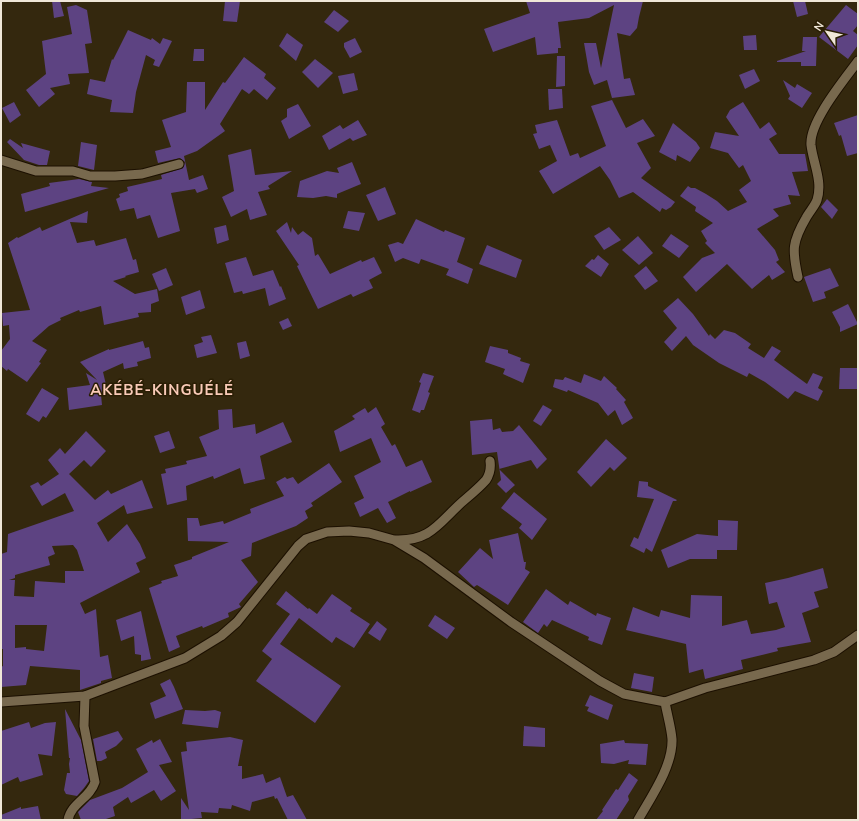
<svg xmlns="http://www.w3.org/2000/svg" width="859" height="821" viewBox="0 0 859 821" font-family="'Nunito Sans',sans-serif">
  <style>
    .building { fill: #5d4382; fill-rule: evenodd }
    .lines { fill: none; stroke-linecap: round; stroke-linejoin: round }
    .street-casing { stroke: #1c1000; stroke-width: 11 }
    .street { stroke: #78694e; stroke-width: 9 }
    .labels { text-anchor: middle; stroke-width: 3; stroke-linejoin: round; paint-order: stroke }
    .district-label { font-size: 15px; font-weight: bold; letter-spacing: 1px; fill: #f9cab7; stroke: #2a1e04 }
  </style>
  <rect width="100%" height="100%" fill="#34280e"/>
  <g class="building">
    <path d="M52,1H60L64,16L54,18Z"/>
    <path d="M225,1H240L237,22L223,21Z"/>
    <path d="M526,1H643L639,17L637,28L630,36L617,33L624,79L630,78L635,95L612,98L607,80L594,85L589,72L584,43H596L601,68L614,5L589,18L558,22L561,48H558V53L537,55L535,37L493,52L484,29L530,13Z"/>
    <path d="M793,1H805L808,14L797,17Z"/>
    <path d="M76,5L87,10L92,43L85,44L89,73L68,74L70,84L50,88L55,94L39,107L26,90L46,74L42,41L72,34L67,7Z"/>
    <path d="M846,5L858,14V25L853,31L858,35V45L848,59L819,37Z"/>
    <path d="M334,10L349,21L338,32L324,22Z"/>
    <path d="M128,30L151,40L152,38L160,44L163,38L172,41L159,67L153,65L155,60L146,55L136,92L133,113L110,112L112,100L87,94L90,79L105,82L112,59L113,60Z"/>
    <path d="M287,33L303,45L296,61L279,46Z"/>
    <path d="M756,35L757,50H744L743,36Z"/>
    <path d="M803,37H817L816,66H801V62H777V61L806,51H802Z"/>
    <path d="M355,38L362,52L350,58L344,47V43Z"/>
    <path d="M194,49H204V61H193Z"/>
    <path d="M557,56H565V86L556,87Z"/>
    <path d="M244,57L266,74L264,78L276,88L267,100L254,89L249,94L242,89L220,124L225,131L197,151L184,156L189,180L203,175L208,189L197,193L195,189L171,193L180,231L158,238L150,215L137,219L134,208L120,211L116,199L120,197L119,194L128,191L127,187L162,179L161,175L183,168L185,162L180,158L158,163L155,151L171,147L162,120L186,112L187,82H205V110L223,82L225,83Z"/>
    <path d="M315,59L333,73L318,88L302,72Z"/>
    <path d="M754,69L760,81L745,89L739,75Z"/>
    <path d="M354,73L358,90L343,94L338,76Z"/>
    <path d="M783,80L795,88L797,84L812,93L802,108L788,99L790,96Z"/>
    <path d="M548,89H562L563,108L549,110Z"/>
    <path d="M612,100L626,128L643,119L655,136L637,143L651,168L641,178L675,202L671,207L666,210L662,208L660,212L633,192L619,198L610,180L600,166L553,194L539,171L557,161L550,145L539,149L533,134L537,133L535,125L557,120L570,156L578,153L580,158L606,146L591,106Z"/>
    <path d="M14,102L21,115L10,123L2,108Z"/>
    <path d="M743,102L760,129L769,122L777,134L769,139L779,154H805L808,171L792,172L800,196L788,195L791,204L773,209L779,216L757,229L775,250L779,260L776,262L785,272L772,280L769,275L752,289L727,264L696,292L683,277L702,258L715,253L705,243L707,241L701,231L713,223L695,211L696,207L680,196L688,186L691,188H695L706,194L717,201L728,211L747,202L739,190L751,181L743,165L739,168L728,153L710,148L715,132L739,136L726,117L730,110Z"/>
    <path d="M298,104L311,126L289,139L281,121L287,117V109Z"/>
    <path d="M858,115V153L847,156L841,135L839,136L834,123Z"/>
    <path d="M358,120L367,135L353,141L350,138L329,150L322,136L340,125L343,129Z"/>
    <path d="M673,123L696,142L700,148L690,162L677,155L676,161L659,152Z"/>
    <path d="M10,139L23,148L21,143L50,151L47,165H39L24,160L7,142Z"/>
    <path d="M81,142L97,145L94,170L78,166Z"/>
    <path d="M251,149L255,175L292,171L268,186L270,189L258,192L267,215L250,220L247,209L231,217L222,197L234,191L228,155Z"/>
    <path d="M352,162L361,184L337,194V198L326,196L313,198L297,197L300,181L327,171L339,173L337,168Z"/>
    <path d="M79,179L92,182L91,186L109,188L25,212L21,194L50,186L49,183Z"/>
    <path d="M385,187L396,214L378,221L366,195Z"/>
    <path d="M827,199L838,210L832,219L821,207Z"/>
    <path d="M88,211L87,223L70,222L77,243L94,240L96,246L126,238L133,260L136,259L139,272L125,276L126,277L113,281L135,294L157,289L159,301L151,304V312L138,313L139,317L104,325L101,306L80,312L79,310L60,318L61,320L49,326L32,341L47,350L39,362L41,363L27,382L8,369L7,371L1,366V351L10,339L9,325L3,326L2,313L30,310L8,243L17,237L18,238L40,227L42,231Z"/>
    <path d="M348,211L365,213L359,231L343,228Z"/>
    <path d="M416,219L444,232L445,230L465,238L457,262L473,269L468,284L446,275L449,269L421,259L419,264L403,258L395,262L388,245L398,242L403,244Z"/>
    <path d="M287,222L291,233L292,227L298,235L303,231L312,238L315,256L318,254L330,274L361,260L362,262L374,257L382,273L369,280L373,288L353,297L351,294L318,309L297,266L299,265L276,231Z"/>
    <path d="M226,225L229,240L217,244L214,228Z"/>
    <path d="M609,227L621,240L604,250L594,236Z"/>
    <path d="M671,234L689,246L679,258L662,246Z"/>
    <path d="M638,236L653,253L639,265L622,250Z"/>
    <path d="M487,245L522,260L516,278L479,264Z"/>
    <path d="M598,255L609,264L601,277L585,266L592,259L594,260Z"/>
    <path d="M246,257L253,276L273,270L280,287L281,286L286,299L269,306L265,288L243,294L242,291L234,293L225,263Z"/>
    <path d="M646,266L658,281L645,290L634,276Z"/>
    <path d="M166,268L173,285L159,291L152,274Z"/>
    <path d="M830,268L839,286L824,292L826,298L813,302L804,277Z"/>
    <path d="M200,290L205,308L186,315L181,297Z"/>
    <path d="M678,298L693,314L709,336L710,334L715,339L724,330L735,333L751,344L748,348L764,358L772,346L781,351L774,360L807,384L813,373L823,377L818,388L823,391L818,401L795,391L788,399L765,382L749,373L747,377L719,363L693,345L686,336L672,351L664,342L677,328L663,311Z"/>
    <path d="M848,304L858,324L840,332V327L832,312Z"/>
    <path d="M288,318L292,326L283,330L279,322Z"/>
    <path d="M211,335L217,353L197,358L194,345L203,342L201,337Z"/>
    <path d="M143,341L145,348L149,347L151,358L137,362L138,366L124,369L123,363L103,372L108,393L101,395L102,405L69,410L67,388L90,385L86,373L97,380L80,362L109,349V350Z"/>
    <path d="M246,341L250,356L240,359L237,343Z"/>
    <path d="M490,346L508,350V353L521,358L520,361L530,364L523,383L503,374L505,369L485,362Z"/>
    <path d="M840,368H858V389H839Z"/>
    <path d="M423,373L434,376L428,392L430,393L424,410H421L420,413L412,410L421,383L419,382Z"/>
    <path d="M584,374L601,381L604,376L617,388L616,389L626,400L624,402L633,418L622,425L615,410L608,416L598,403L568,390L567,392L553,387L555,379L563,380L565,377L581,383Z"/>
    <path d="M42,388L59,398L46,418L43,416L39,422L26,414Z"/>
    <path d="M543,405L552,410L541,426L533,421Z"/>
    <path d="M376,407L385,424L381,427L392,446L395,444L406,467L422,460L432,482L410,492V491L388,502L396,518L387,523L378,508L360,517L354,503L364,498L354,476L381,462L371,438L340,452L334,431L355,419L352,416L365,408L368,413Z"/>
    <path d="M232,409L233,428L255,424L256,434L283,422L292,442L260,456L265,479L244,484L240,468L214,479L213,476L186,486L187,500L167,505L161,474L166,473L165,469L187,464L186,461L207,456L199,437L219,429L218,410Z"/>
    <path d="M492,419L493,430L500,428L502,432L513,431L519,425L547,459L537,469L531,460L499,469L515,485L506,493L497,484L501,480L497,452L472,455L470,421Z"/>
    <path d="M86,431L106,451L91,467L84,460L69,474L95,500L108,490L111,494L142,480L153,508L127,514L124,505L97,523L108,542L127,524L140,544L146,558L136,563L140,572L80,603L85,614L96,609L100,657L108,655L112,678L101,681V683L80,690V670L30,666L26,685L1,687V667L3,666V649H1V554L7,552L8,534L74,511L65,493L42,506L30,486L38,482L41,486L59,474L48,460L60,448L65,454ZM73,545L77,550L84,571H65V583L35,581L34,597L14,596L15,580H9L15,578V575L50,565L48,557L55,554L52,546ZM15,625H47L44,651L26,649V647L15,648Z"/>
    <path d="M169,431L175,448L160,453L154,436Z"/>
    <path d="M606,439L627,458L614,471L610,467L591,487L577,472Z"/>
    <path d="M329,463L342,482L311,503L313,506L305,511L308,518L296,526L252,543L251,556L241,560L258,582L239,604L241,607L228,613L229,617L203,628L202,626L176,636L180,647L169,652L149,588L162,583L161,581L178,576L174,565L192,559V557L229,542L188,541L187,518H198L200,526L223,521L224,524L251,513L250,509L284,496L276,482L285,477L287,479L293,477L298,484Z"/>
    <path d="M639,481L648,482V486L677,500L676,501H673L652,552L646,548L644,553L630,546L634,537L638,539L654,499L637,497Z"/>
    <path d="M514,492L547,519L532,540L519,528L522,524L501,508Z"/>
    <path d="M718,520L738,521L737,550H717V559H690L668,568L661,550L697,534L718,536Z"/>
    <path d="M518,533L524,562H526L525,569L530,572L508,605L477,585L474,587L458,572L480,548L493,559L489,540Z"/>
    <path d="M823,568L828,588L814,592L819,607L802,613L811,642L777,648L778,651L741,660L743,669L705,679L703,669L689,673L686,644L626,630L633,607L659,617L661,610L690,618L691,595L722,596V626L747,620L751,634L776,630L785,627L777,602L769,604L765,583L788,578Z"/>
    <path d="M546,589L568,605L570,601L596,616L597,613L611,618L602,645L588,640L589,637L552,620L547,627L544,624L538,633L523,622Z"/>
    <path d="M286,591L308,609L309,608L317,614L332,594L352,608L350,611L370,624L354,648L336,637L332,643L299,618L280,644L341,686L315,723L256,681L272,659L262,651L290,614L276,604Z"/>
    <path d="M141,611L151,659L141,661V655L135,654L134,636L121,641L116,620Z"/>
    <path d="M435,615L455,628L447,639L428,626Z"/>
    <path d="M377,621L387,629L380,641L368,633Z"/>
    <path d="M634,673L654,677L652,692L631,688Z"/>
    <path d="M170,679L174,687L183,709L155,719L150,703L166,696L160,684Z"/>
    <path d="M590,695L613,705L608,720L587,711L589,707L585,706Z"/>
    <path d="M65,709L81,740L89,781L84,788L77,796L66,794L64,790L67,773H70L69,764L70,758H69Z"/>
    <path d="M185,710L205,711L215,710L221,712L218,728L182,724Z"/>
    <path d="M29,722L31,728L45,723L56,722L52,756L38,754L43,775L20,782L18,777L1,785V731Z"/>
    <path d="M524,726L545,728V747L523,746Z"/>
    <path d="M118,731L123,739L116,746L105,752L107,758L101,761H97L93,739Z"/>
    <path d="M230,737L243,740L238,766H242V779L263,774L266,783L280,777L287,797L293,795L307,820H288L277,798L275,799L274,796L252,802L250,811L232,805L231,809L219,808L218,813L201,812L202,818L181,820V798L189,810L181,752L187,751L186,742Z"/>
    <path d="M160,739L172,762L159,765L176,791L161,801L154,790L131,803L128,797L113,807L115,816L103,820H81L78,812L90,800L122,788L148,772L136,749L152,740L153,743Z"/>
    <path d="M624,740L625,743L648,744L646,765L628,764L629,760L614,764L601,763L600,744Z"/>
    <path d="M629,773L638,780L628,796L629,800L616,820H596L603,811L602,810L616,789L618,790Z"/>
    <path d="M38,806L41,820H1V815L21,807V809Z"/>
  </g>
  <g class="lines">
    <g class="street-casing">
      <g id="street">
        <path d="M1,160L36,171H73L90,176H115L142,174L179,164"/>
        <path d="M798,277C792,250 792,242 806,218C809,212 815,206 817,200C823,181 813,163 811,145C809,122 844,80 858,61"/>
        <path d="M396,540C430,541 438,524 461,503C469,496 478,489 486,480C490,474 491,468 490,461"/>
        <path d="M1,702L85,696L185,658L221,636L237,622L298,546L306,539L327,532L349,531L369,533L394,540L424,558L511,622L600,681L624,694L665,702L705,688L814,660L834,652L858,635"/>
        <path d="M68,820C71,803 90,798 95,782L84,726L85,696"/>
        <path d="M638,820C651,797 673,766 672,739C671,727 667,714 665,702"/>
      </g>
    </g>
    <use href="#street" class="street"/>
  </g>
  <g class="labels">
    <g class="district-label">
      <text x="162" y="395">AKÉBÉ-KINGUÉLÉ</text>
    </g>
  </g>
  <rect width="859" height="821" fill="none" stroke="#f0e7d8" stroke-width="4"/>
  <g transform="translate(827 32) rotate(304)" stroke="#2a1e04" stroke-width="3" paint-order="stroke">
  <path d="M0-3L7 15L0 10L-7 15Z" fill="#f0e7d8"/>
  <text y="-6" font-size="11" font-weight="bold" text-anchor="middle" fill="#f0e7d8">N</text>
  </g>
</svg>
